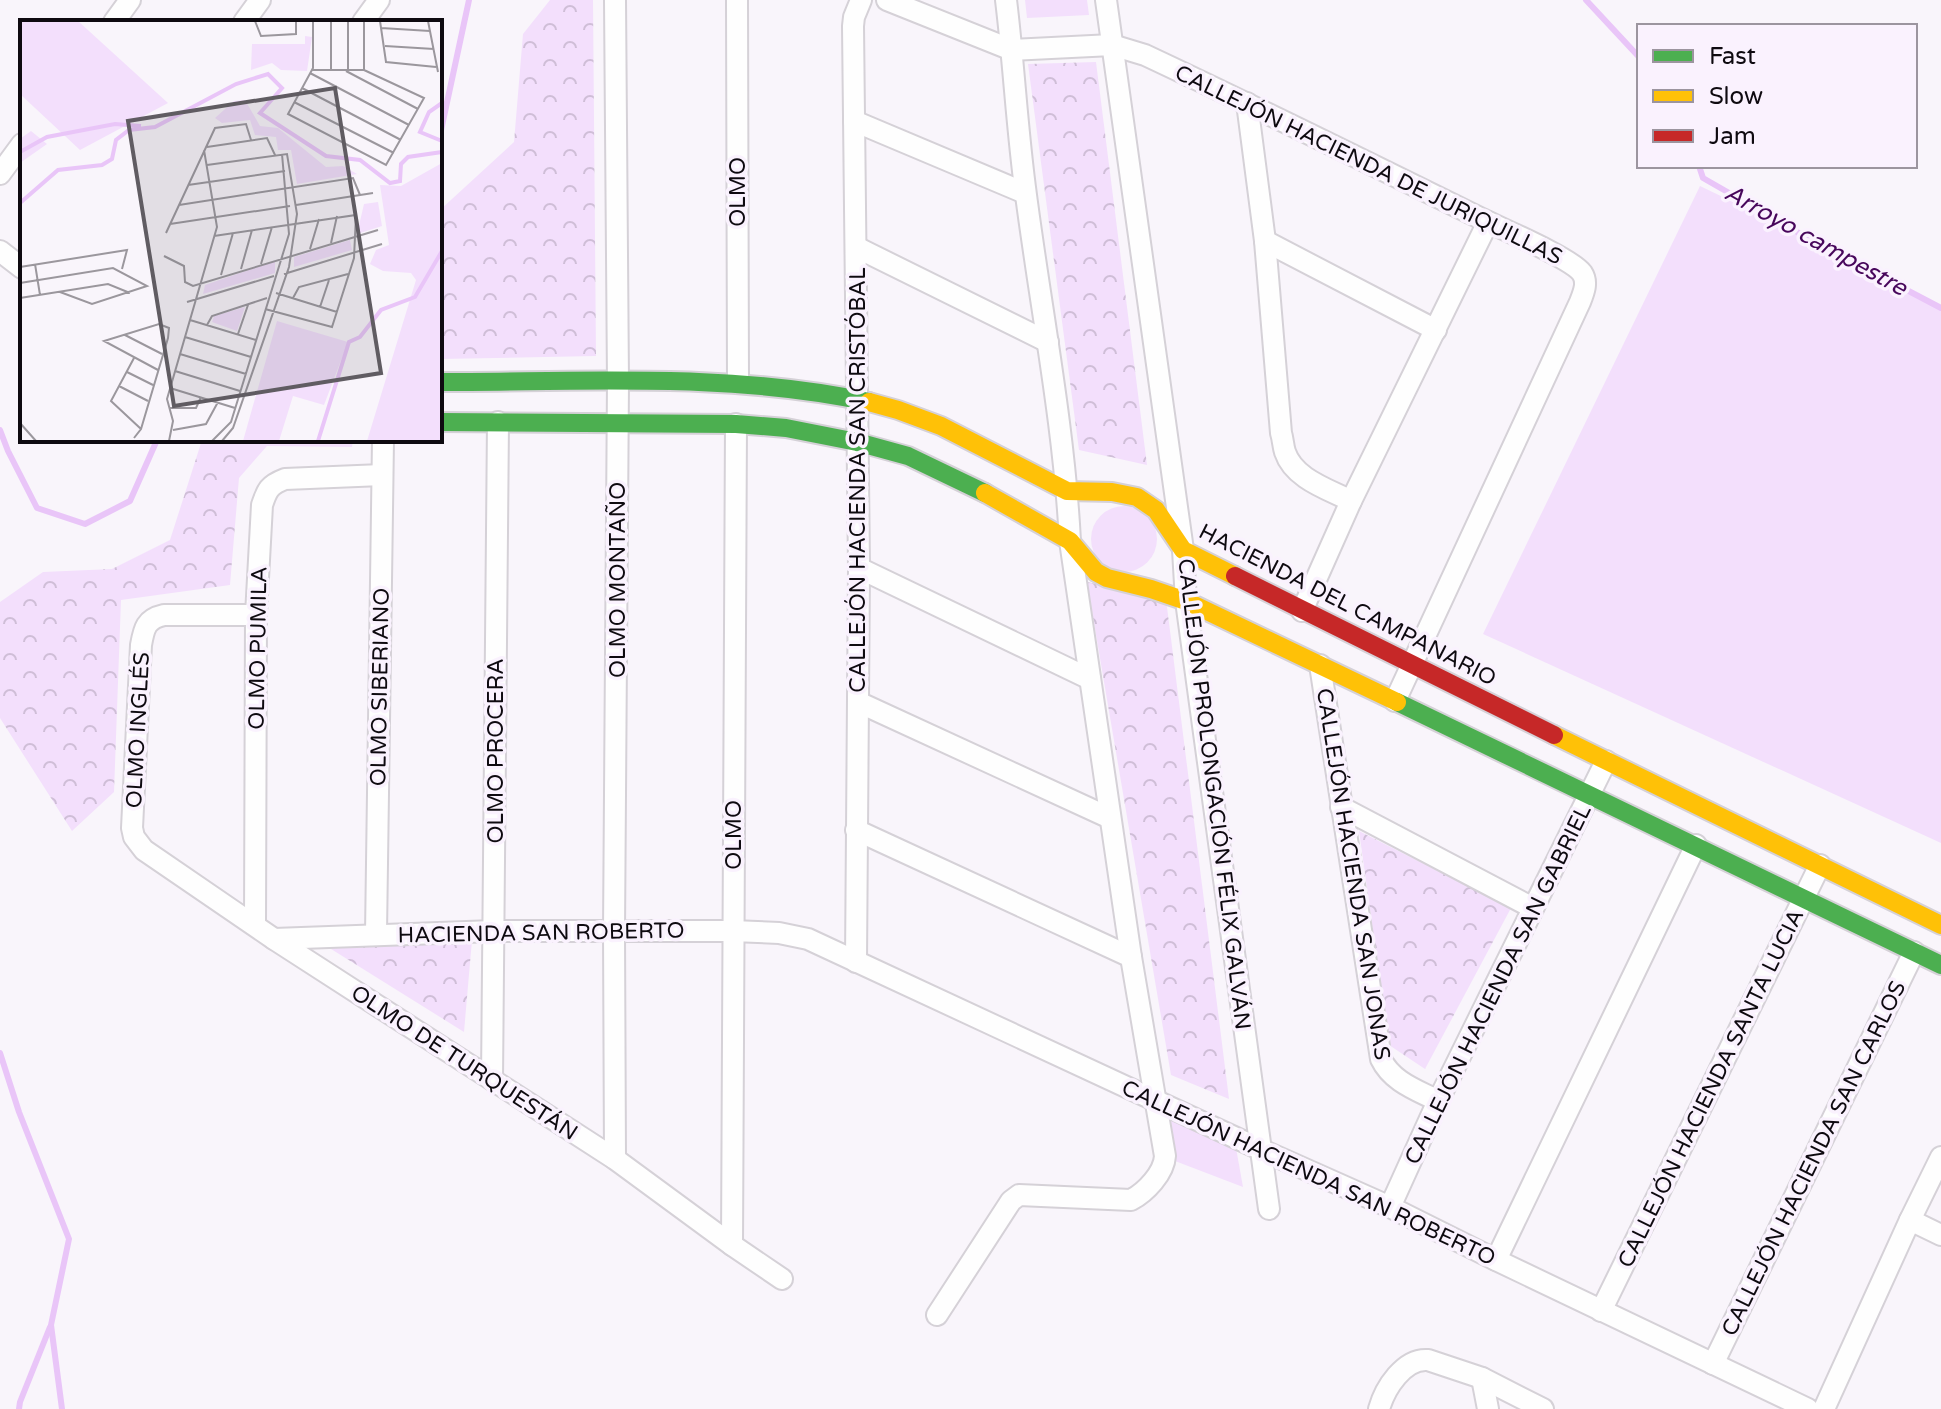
<svg xmlns="http://www.w3.org/2000/svg" width="1941" height="1409" viewBox="0 0 1941 1409" font-family="'Varela Round',sans-serif">
  <style>
    .green { fill: #f3dffc }
    .park { fill: url(#park-crowns) }
    .lines { fill: none; stroke-linecap: round; stroke-linejoin: round }
    .stream { stroke: #e9c5f8; stroke-width: 6 }
    .street-casing { stroke: #d5d1d7; stroke-width: 24 }
    .fast-casing { stroke: #d5d1d7; stroke-width: 22 }
    .slow-casing { stroke: #d5d1d7; stroke-width: 22 }
    .jam-casing { stroke: #d5d1d7; stroke-width: 22 }
    .street { stroke: #fefefe; stroke-width: 20 }
    .fast { stroke: #4caf50; stroke-width: 18 }
    .slow { stroke: #ffc107; stroke-width: 18 }
    .jam { stroke: #c62828; stroke-width: 18 }
    .labels { text-anchor: middle; stroke-width: 7; stroke-linejoin: round; paint-order: stroke }
    .street-label { font-size: 22px; fill: #0e0a10; stroke: #faf2fe }
    .water-label { font-size: 24px; font-style: italic; fill: #47065b; stroke: #faf2fe }
    .inset-river { fill: none; stroke: #e9c5f8; stroke-width: 4 }
    .inset-road { fill: none; stroke: #9b979d; stroke-width: 2 }
    .view { fill: #605c62; fill-opacity: 0.15; stroke: #605c62; stroke-width: 4 }
    .inset-edge { fill: none; stroke: #0e0a10; stroke-width: 4 }
  </style>
  <defs>
    <pattern id="park-crowns" width="20" height="18" patternUnits="userSpaceOnUse" patternTransform="scale(2)"><rect width="20" height="18" fill="#f3dffc"/><path d="M2 6a3 3 0 1 1 6 0M12 15a3 3 0 1 1 6 0" fill="none" stroke="#cfbed7"/></pattern>
  </defs>
  <rect width="100%" height="100%" fill="#f9f5fb"/>
  <g class="green">
    <path d="M1025,0H1087L1089,15L1027,18Z"/>
    <path d="M1700,186L1806,237L1941,308V843L1483,634Z"/>
    <circle cx="1124" cy="539" r="33"/>
    <path d="M1166,1116L1236,1148L1243,1187L1175,1161Z"/>
  </g>
  <g class="park">
    <path d="M550,0H593L596,356L440,359V210L514,142L523,34Z"/>
    <path d="M1096,62L1147,465L1079,450L1028,64Z"/>
    <path d="M202,440H353L352,447L267,446L239,478L230,585L121,600L114,792L72,831L0,718V602L43,572L112,569L170,540Z"/>
    <path d="M1087,582L1166,599L1229,1099L1171,1075Z"/>
    <path d="M1359,831L1511,908L1425,1069L1389,1045Z"/>
    <path d="M307,934L472,940L464,1032Z"/>
  </g>
  <g class="lines">
    <g class="stream">
      <path d="M1586,0L1639,57"/>
      <path d="M440,135L469,0"/>
      <path d="M1699,166L1703,178L1806,237L1941,308"/>
      <path d="M0,430L8,451L37,508L85,524L130,501L157,440"/>
      <path d="M0,1053L19,1112L69,1239L51,1325L62,1409"/>
      <path d="M19,1409L20,1402L50,1327"/>
    </g>
    <g class="street-casing">
      <g id="street">
        <path d="M737,0L738,383"/>
        <path d="M887,0L1012,50L1112,45L1145,55C1258,108 1369,163 1480,218C1500,228 1571,258 1582,273C1588,282 1584,292 1580,302L1395,701"/>
        <path d="M1106,0L1183,550L1186,601L1269,1209"/>
        <path d="M114,22L130,0"/>
        <path d="M244,22L260,0"/>
        <path d="M363,22L379,0"/>
        <path d="M1247,103L1265,241L1281,433C1283,439 1283,446 1285,452C1294,479 1328,489 1351,501"/>
        <path d="M854,121L1025,193"/>
        <path d="M0,174L22,144"/>
        <path d="M1265,241L1436,330"/>
        <path d="M856,247L1048,342"/>
        <path d="M0,251L22,268"/>
        <path d="M859,568L1090,679"/>
        <path d="M1302,611L1351,501L1488,222"/>
        <path d="M256,615H164C146,619 144,628 141,645L132,828L134,837L144,850L274,939L615,1159L732,1245L782,1279"/>
        <path d="M1320,665L1381,1059C1392,1082 1417,1090 1438,1101"/>
        <path d="M858,702L1110,818"/>
        <path d="M1341,807L1533,908"/>
        <path d="M856,830L1131,957"/>
        <path d="M255,925L256,615L262,505C267,490 269,485 285,479L382,475"/>
        <path d="M376,934L383,440"/>
        <path d="M274,939L494,931H732L779,933L808,939L1262,1150L1390,1207L1496,1260L1808,1409"/>
        <path d="M856,962L859,568L853,26L854,17L861,0"/>
        <path d="M492,1079L498,422"/>
        <path d="M615,1159L614,931L618,382L615,0"/>
        <path d="M1390,1207L1438,1101L1606,761"/>
        <path d="M1910,1220L1941,1235"/>
        <path d="M732,1245L736,424"/>
        <path d="M1496,1260L1696,845"/>
        <path d="M1601,1311L1820,865"/>
        <path d="M937,1315L1011,1201L1019,1195L1131,1200C1146,1192 1164,1173 1165,1156L1131,957L1070,541C1064,424 1041,310 1026,195C1017,130 1014,65 1006,0"/>
        <path d="M1713,1364L1914,952"/>
        <path d="M1482,1378L1488,1409"/>
        <path d="M1379,1409C1385,1388 1404,1358 1428,1360L1482,1378L1543,1409"/>
        <path d="M1824,1409L1910,1220L1941,1157"/>
      </g>
    </g>
    <g class="fast-casing">
      <g id="fast">
        <path d="M440,382C582,382 730,372 869,402"/>
        <path d="M440,422L736,424L786,428L857,442L908,456L985,493"/>
        <path d="M1397,702L1941,965"/>
      </g>
    </g>
    <g class="slow-casing">
      <g id="slow">
        <path d="M869,402L898,410L941,426L1067,491L1112,492L1137,497L1156,510L1183,550L1235,576"/>
        <path d="M985,493L1070,541L1096,572L1107,578L1151,589L1186,601L1397,702"/>
        <path d="M1554,735L1941,925"/>
      </g>
    </g>
    <g class="jam-casing">
      <path id="jam" d="M1235,576L1554,735"/>
    </g>
    <use href="#street" class="street"/>
    <use href="#fast" class="fast"/>
    <use href="#slow" class="slow"/>
    <use href="#jam" class="jam"/>
  </g>
  <g class="labels">
    <g class="street-label">
      <text transform="translate(1369 164) rotate(26)" y="8">CALLEJÓN HACIENDA DE JURIQUILLAS</text>
      <text transform="translate(737 192) rotate(-90)" y="8">OLMO</text>
      <text transform="translate(857 480) rotate(-90)" y="8">CALLEJÓN HACIENDA SAN CRISTÓBAL</text>
      <text transform="translate(617 580) rotate(-90)" y="8">OLMO MONTAÑO</text>
      <text transform="translate(1348 604) rotate(27)" y="8">HACIENDA DEL CAMPANARIO</text>
      <text transform="translate(257 648) rotate(-89)" y="8">OLMO PUMILA</text>
      <text transform="translate(379 687) rotate(-89)" y="8">OLMO SIBERIANO</text>
      <text transform="translate(137 730) rotate(-87)" y="8">OLMO INGLÉS</text>
      <text transform="translate(495 751) rotate(-90)" y="8">OLMO PROCERA</text>
      <text transform="translate(1215 794) rotate(83)" y="8">CALLEJÓN PROLONGACIÓN FÉLIX GALVÁN</text>
      <text transform="translate(733 835) rotate(-90)" y="8">OLMO</text>
      <text transform="translate(1354 874) rotate(81)" y="8">CALLEJÓN HACIENDA SAN JONAS</text>
      <text transform="translate(541 932) rotate(-1)" y="8">HACIENDA SAN ROBERTO</text>
      <text transform="translate(1497 984) rotate(-64)" y="8">CALLEJÓN HACIENDA SAN GABRIEL</text>
      <text transform="translate(465 1062) rotate(33)" y="8">OLMO DE TURQUESTÁN</text>
      <text transform="translate(1710 1088) rotate(-64)" y="8">CALLEJÓN HACIENDA SANTA LUCIA</text>
      <text transform="translate(1813 1158) rotate(-64)" y="8">CALLEJÓN HACIENDA SAN CARLOS</text>
      <text transform="translate(1309 1172) rotate(25)" y="8">CALLEJÓN HACIENDA SAN ROBERTO</text>
    </g>
    <g class="water-label">
      <text transform="translate(1816 240) rotate(29)" y="8">Arroyo campestre</text>
    </g>
  </g>
  <g transform="translate(20 20)">
    <rect width="422" height="422" fill="#f9f5fb"/>
    <path d="M0,1H58L148,83L60,130L0,74ZM422,143V420L347,421L396,260L391,253L363,251L350,244L356,230L369,225L360,165L381,166ZM257,301L328,322L304,385L273,376L259,421H223Z" fill="#f3dffc"/>
    <path d="M285,16L292,17L287,51L261,50L252,43L231,50L232,24H285ZM225,80L240,106L258,108L306,147L323,146L337,154L277,164L271,130H258L256,117L235,115L230,100L202,103L195,98L214,81ZM11,111L27,124L0,143V119ZM358,182L362,206L337,214L344,184ZM330,220L332,230L274,247V237ZM255,241V253L183,274L185,265ZM225,287L217,311L192,302L194,296Z" fill="#f3dffc"/>
    <path class="inset-river" d="M422,83L409,92L400,112L422,121M0,132L27,117L95,104L121,106M0,183L38,150L82,145L92,139L96,120L109,110L135,107L216,64L248,54L262,68L240,93L306,136L340,140L370,163L380,161L381,144L388,137L422,132M298,421L329,322L340,317L361,290L395,277L422,231"/>
    <path class="inset-road" d="M235,1L241,16L276,14V1M293,1V48L268,94L366,145L404,78L344,50M311,1V51M328,1V51M360,1L366,42L416,47M408,1L418,52M361,8L410,11M365,26L414,29M292,50H344V1M326,51L398,89M290,53L389,105M282,68L381,120M274,82L374,133M187,127L247,118L255,135M187,145L267,134L277,194L269,247L213,408L202,421M168,165L265,151M159,185L333,158L340,175M276,185L353,173M150,204L270,186M146,213L195,108L226,104L231,120M194,216L336,195L334,238L312,307L245,289M311,223L317,196M290,229L299,199M144,236L164,246L165,262L173,266L358,210M15,244L20,275M241,244L252,207M0,247L107,230L102,249M221,249L232,210M264,254L362,224M201,255L213,213M0,263L93,248L127,266L72,284L40,272M256,273L317,292M0,278L88,264L110,273M273,278L279,267L328,254M167,282L254,256M300,287L309,260M170,300L236,320M187,305L192,296L247,278M218,314L228,285M105,315L142,334M165,317L231,337M160,334L226,354M114,338L91,381L121,409M155,351L220,371M107,352L133,365M99,366L128,381M150,368L215,388M150,388H176L181,377M0,403L16,421M153,410L186,404L198,382M114,418L121,409L148,318L149,308L139,304L84,321L138,350M149,421L153,401L147,379L197,207L184,130M192,421L211,402L269,214L262,134"/>
    <path class="view" d="M315,68L361,353L154,386L108,101Z"/>
    <rect width="422" height="422" class="inset-edge"/>
  </g>
  <rect x="1637" y="24" width="280" height="144" fill="#faf2fe" stroke="#9c959f" stroke-width="2"/>
  <rect x="1653" y="50" width="40" height="12" fill="#4caf50" stroke="#9c959f" stroke-width="2"/>
  <text x="1709" y="64" font-size="24" fill="#0e0a10">Fast</text>
  <rect x="1653" y="90" width="40" height="12" fill="#ffc107" stroke="#9c959f" stroke-width="2"/>
  <text x="1709" y="104" font-size="24" fill="#0e0a10">Slow</text>
  <rect x="1653" y="130" width="40" height="12" fill="#c62828" stroke="#9c959f" stroke-width="2"/>
  <text x="1709" y="144" font-size="24" fill="#0e0a10">Jam</text>
</svg>
